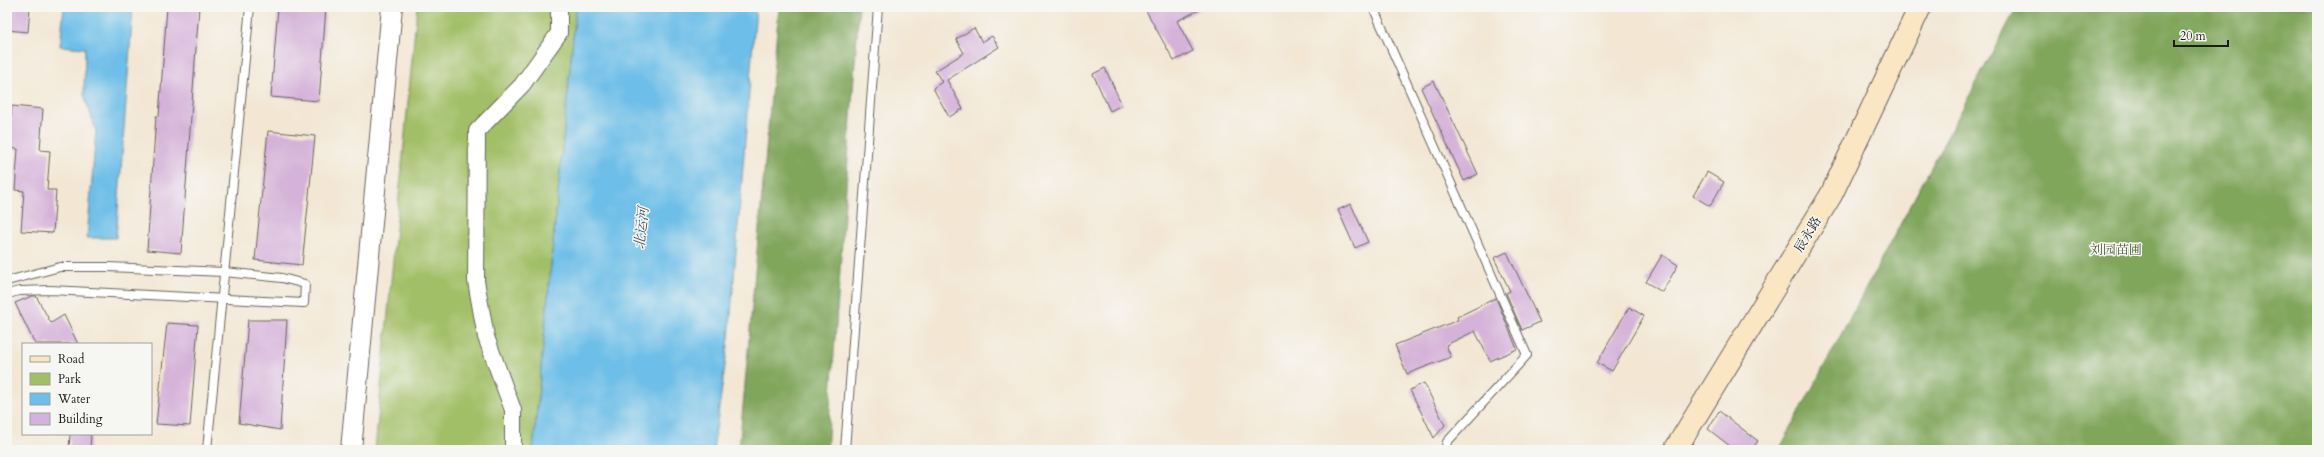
<svg xmlns="http://www.w3.org/2000/svg" width="2324" height="457" viewBox="0 0 2324 457" font-family="Cardo,'Noto Serif SC',serif">
  <style>
    .green { fill: #a1bf66; stroke: #5e6e41 }
    .forest { fill: #80a65b; stroke: #4e613c }
    .water { fill: #6dbee8; stroke: #446d82 }
    .building { fill: #d5b2d9 }
    .lines { fill: none; stroke-linecap: round; stroke-linejoin: round }
    .service-casing { stroke: #67635c; stroke-width: 10 }
    .minor-casing { stroke: #67635c; stroke-width: 18 }
    .tertiary-casing { stroke: #67635c; stroke-width: 22 }
    .secondary-casing { stroke: #67635c; stroke-width: 24 }
    .service { stroke: #fff; stroke-width: 8 }
    .minor { stroke: #fff; stroke-width: 16 }
    .tertiary { stroke: #fff; stroke-width: 20 }
    .secondary { stroke: #fbe6c4; stroke-width: 22 }
    .labels { text-anchor: middle; stroke-width: 3; stroke-linejoin: round; paint-order: stroke }
    .street-label { font-size: 13px; fill: #1c1c1c; stroke: #f6f6f2 }
    .park-label { font-size: 13px; fill: #515d3a; stroke: #f6f6f2 }
    .water-label { font-size: 14px; font-style: italic; fill: #385563; stroke: #f6f6f2 }
  </style>
  <rect width="100%" height="100%" fill="#f6f6f2"/>
  <filter id="ink" filterUnits="userSpaceOnUse"><feTurbulence type="fractalNoise" baseFrequency=".025" numOctaves="2"/><feDisplacementMap in="SourceGraphic" scale="8" xChannelSelector="R" yChannelSelector="G"/><feConvolveMatrix kernelMatrix="1 2 1 2 8 2 1 2 1" color-interpolation-filters="sRGB"/></filter>
  <filter id="wash" filterUnits="userSpaceOnUse"><feTurbulence type="fractalNoise" baseFrequency=".012" numOctaves="4" result="noise"/><feDisplacementMap in="SourceGraphic" scale="16" xChannelSelector="R" yChannelSelector="G"/><feGaussianBlur stdDeviation="0.9" result="paint"/><feColorMatrix in="noise" values="0 0 0 0 0 0 0 0 0 0 0 0 0 0 0 0 0 1.4 0 .05"/><feComposite in="paint" operator="in"/></filter>
  <g filter="url(#wash)">
    <rect width="100%" height="100%" fill="#f3e7d4"/>
    <path class="green" d="M417,7H576L533,450H375Z"/>
    <g class="forest">
      <path d="M779,7H859L827,450H739Z"/>
      <path d="M2017,7H2317V450H1779Z"/>
    </g>
    <g class="water">
      <path d="M64,7H133L116,238H87L96,131L84,95L85,48L60,46Z"/>
      <path d="M576,7H756L729,338L713,450H533Z"/>
    </g>
    <g id="blocks">
      <g class="building">
        <path d="M7,7H30L28,32L7,30Z"/>
        <path d="M167,7H199L181,253L147,250L156,116H159Z"/>
        <path d="M278,7H326L319,101L271,97Z"/>
        <path d="M1144,7H1205L1177,21L1193,51L1174,61Z"/>
        <path d="M974,28L982,42L992,36L999,47L947,80L963,109L949,117L933,88L942,82L935,71L964,53L956,39Z"/>
        <path d="M1105,68L1122,105L1110,111L1093,74Z"/>
        <path d="M1434,81L1478,174L1464,181L1421,88Z"/>
        <path d="M12,106L43,109L40,150L50,151L47,190H56L53,233L21,231L24,191L15,190L18,149L8,148Z"/>
        <path d="M268,131L315,136L302,265L255,260Z"/>
        <path d="M1707,172L1724,182L1710,206L1693,196Z"/>
        <path d="M1351,204L1368,242L1355,248L1338,210Z"/>
        <path d="M1507,252L1540,322L1522,330L1506,293L1510,291L1494,258Z"/>
        <path d="M1662,255L1678,265L1662,292L1646,282Z"/>
        <path d="M32,296H36L51,323L64,315L78,344H35L15,303Z"/>
        <path d="M1496,298L1517,349L1490,361L1475,331L1446,345L1451,357L1407,374L1395,345L1458,320L1457,317Z"/>
        <path d="M1629,307L1644,316L1612,371L1597,363Z"/>
        <path d="M248,320H287L280,430L239,423Z"/>
        <path d="M167,323L198,325L190,426L156,424Z"/>
        <path d="M1424,383L1445,425L1434,438L1410,390Z"/>
        <path d="M1719,411L1758,441L1751,450H1735L1708,429Z"/>
        <path d="M70,434H91L90,450H69Z"/>
      </g>
    </g>
  </g>
  <g filter="url(#ink)">
    <use href="#blocks" fill-opacity="0" stroke="#67635c" stroke-width="1"/>
    <g class="lines">
      <g class="service-casing">
        <g id="service">
          <path d="M1373,7L1527,355L1447,442L1445,450"/>
          <path d="M7,281L60,267H108L224,272L282,278L305,284L304,303L51,290L20,291L7,294"/>
          <path d="M207,450L250,7"/>
          <path d="M845,450L878,7"/>
        </g>
      </g>
      <g class="minor-casing">
        <path id="minor" d="M513,450V410L486,337L476,281L477,131L522,85L559,33V7"/>
      </g>
      <g class="tertiary-casing">
        <path id="tertiary" d="M351,450L392,7"/>
      </g>
      <g class="secondary-casing">
        <path id="secondary" d="M1675,450L1831,195L1920,7"/>
      </g>
      <use href="#service" class="service"/>
      <use href="#minor" class="minor"/>
      <use href="#tertiary" class="tertiary"/>
      <use href="#secondary" class="secondary"/>
    </g>
  </g>
  <g class="labels">
    <g class="street-label">
      <text transform="translate(1807 234) rotate(-59)" y="5">辰永路</text>
    </g>
    <g class="park-label">
      <text x="2116" y="254">刘园苗圃</text>
    </g>
    <g class="water-label">
      <text transform="translate(641 228) rotate(-84)" y="5">北运河</text>
    </g>
  </g>
  <rect width="2324" height="457" fill="none" stroke="#f6f6f2" stroke-width="24"/>
  <rect x="22" y="343" width="130" height="92" fill="#f6f6f2" stroke="#9f9f9c"/>
  <rect x="30" y="356" width="20" height="6" fill="#fbe6c4" stroke="#9f9f9c"/>
  <text x="58" y="363" font-size="12" fill="#1c1c1c">Road</text>
  <rect x="30" y="373" width="20" height="12" fill="#a1bf66" stroke="#9f9f9c"/>
  <text x="58" y="383" font-size="12" fill="#1c1c1c">Park</text>
  <rect x="30" y="393" width="20" height="12" fill="#6dbee8" stroke="#9f9f9c"/>
  <text x="58" y="403" font-size="12" fill="#1c1c1c">Water</text>
  <rect x="30" y="413" width="20" height="12" fill="#d5b2d9" stroke="#9f9f9c"/>
  <text x="58" y="423" font-size="12" fill="#1c1c1c">Building</text>
  <path d="M2174 40v6h54v-6" fill="none" stroke="#1c1c1c" stroke-width="2"/>
  <text x="2180" y="40" font-size="12" fill="#1c1c1c" stroke="#f6f6f2" stroke-width="3" paint-order="stroke">20 m</text>
</svg>
